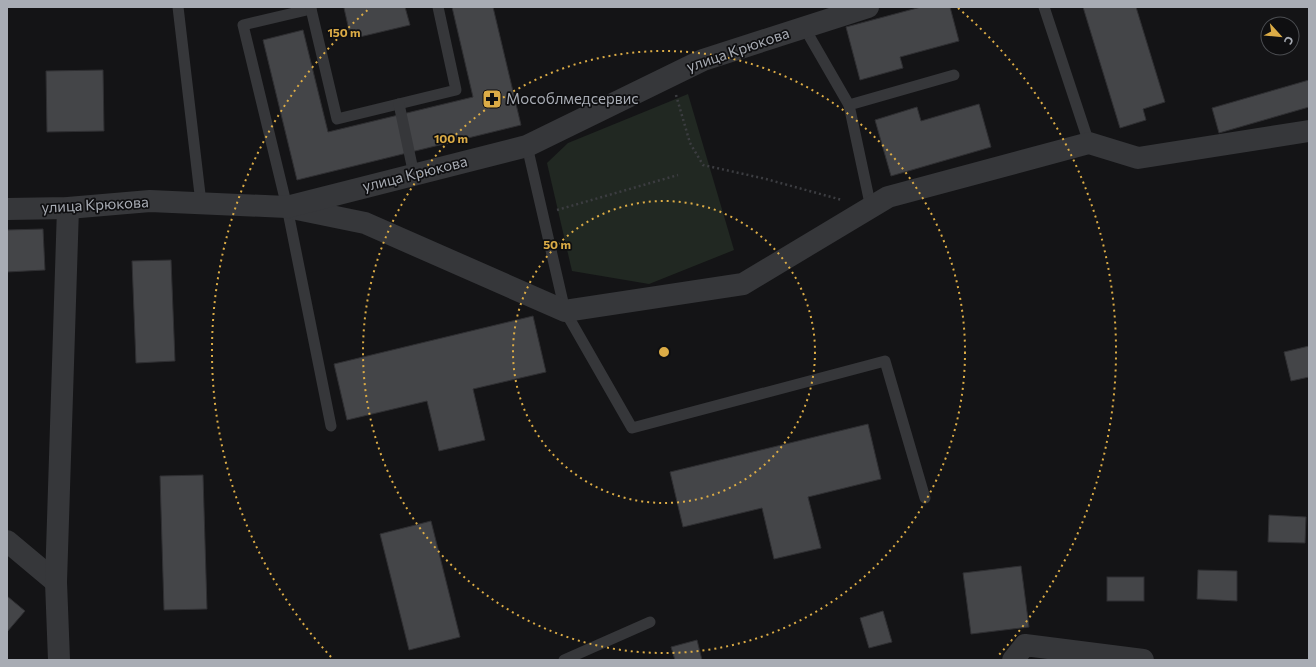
<svg xmlns="http://www.w3.org/2000/svg" width="1316" height="667" viewBox="0 0 1316 667" font-family="Commissioner,sans-serif">
  <style>
    .green { fill: #212822 }
    .building { fill: #444548; stroke: #2f2f32 }
    .lines { fill: none; stroke-linecap: round; stroke-linejoin: round }
    .path { stroke: #3c3d41; stroke-width: 2.5; stroke-dasharray: 2 3; stroke-linecap: butt }
    .service { stroke: #36373a; stroke-width: 11 }
    .minor { stroke: #36373a; stroke-width: 22 }
    .ring { fill: none; stroke: #dcac46; stroke-width: 2; stroke-dasharray: 2 4 }
    .labels { text-anchor: middle; stroke-width: 3.5; stroke-linejoin: round; paint-order: stroke }
    .street-label { font-size: 15px; fill: #a8acb4; stroke: #0f0f11 }
    .poi-label { font-size: 15px; fill: #a8acb4; stroke: #0f0f11; text-anchor: start }
    .centre { fill: #dcac46; stroke: #0f0f11; stroke-width: 2 }
    .ring-label { font-size: 12px; text-anchor: middle; font-weight: bold; fill: #dcac46; stroke: #0f0f11; stroke-width: 3.5; stroke-linejoin: round; paint-order: stroke }
  </style>
  <rect width="100%" height="100%" fill="#141416"/>
  <path class="green" d="M688,94L734,250L649,284L572,271L547,163L568,143Z"/>
  <g class="building">
    <path d="M346,7H405L410,25L351,39L344,8Z"/>
    <path d="M452,7H493L521,125L297,180L263,40L303,30L328,132L473,97Z"/>
    <path d="M921,7H950L959,41L900,57L903,68L860,80L846,27Z"/>
    <path d="M1083,7H1136L1165,102L1143,109L1146,120L1120,128Z"/>
    <path d="M103,70L104,131L47,132L46,71Z"/>
    <path d="M1309,80V107L1219,133L1212,108Z"/>
    <path d="M979,104L991,147L891,176L875,120L917,107L921,121Z"/>
    <path d="M43,229L45,270L7,272V230Z"/>
    <path d="M171,260L175,361L136,363L132,261Z"/>
    <path d="M533,316L546,372L473,389L485,440L439,451L427,401L347,420L334,364Z"/>
    <path d="M1309,346V377L1291,381L1284,352Z"/>
    <path d="M868,424L881,479L808,497L821,548L774,559L762,508L683,527L670,472Z"/>
    <path d="M203,475L207,609L164,610L160,476Z"/>
    <path d="M1269,515L1306,517L1305,543L1268,542Z"/>
    <path d="M431,521L460,637L409,650L380,534Z"/>
    <path d="M1021,566L1029,627L971,634L963,573Z"/>
    <path d="M1198,570L1237,571V601L1197,599Z"/>
    <rect x="1107" y="577" width="37" height="24"/>
    <path d="M7,596L25,611L7,632Z"/>
    <path d="M883,611L892,642L869,648L860,618Z"/>
    <path d="M697,640L702,660H675L671,647Z"/>
  </g>
  <g class="lines">
    <g class="path">
      <path d="M676,95L690,143L703,165L766,179L842,200"/>
      <path d="M557,210L678,175"/>
    </g>
    <g class="service">
      <path d="M178,7L201,203"/>
      <path d="M310,7L311,9L243,25L287,207L331,426"/>
      <path d="M1044,7L1089,143"/>
      <path d="M311,9L337,119L456,90L438,7"/>
      <path d="M804,27L849,105"/>
      <path d="M399,104L414,175"/>
      <path d="M527,146L565,311L632,428L885,361L925,498"/>
      <path d="M871,208L849,105L954,75"/>
      <path d="M564,660L650,622"/>
    </g>
    <g class="minor">
      <path d="M287,207L365,223L565,311L743,284L888,197L1089,143L1138,158L1309,131"/>
      <path d="M7,209L68,208L150,201L287,207L527,146L703,60L868,7"/>
      <path d="M7,541L56,582"/>
      <path d="M59,660L56,582L68,208"/>
      <path d="M1013,660L1025,645L1143,660"/>
    </g>
  </g>
  <g class="ring">
    <circle cx="664" cy="352" r="151"/>
    <circle cx="664" cy="352" r="301"/>
    <path d="M331 657A452 452 0 0 1 370 8M958 8A452 452 0 0 1 997 657"/>
  </g>
  <defs>
    <g id="pharmacy-square" transform="scale(1)"><rect x="-9" y="-9" width="18" height="18" rx="4" fill="#dcac46" stroke="#0f0f11"/><path d="M-2-6h4v4h4v4h-4v4h-4v-4h-4v-4h4Z" fill="#111"/></g>
  </defs>
  <g fill-rule="evenodd">
    <use href="#pharmacy-square" x="492" y="99"/>
  </g>
  <g class="labels">
    <g class="street-label">
      <text transform="translate(738 50) rotate(-19)" y="5">улица Крюкова</text>
      <text transform="translate(415 174) rotate(-14)" y="5">улица Крюкова</text>
      <text transform="translate(95 205) rotate(-3)" y="5">улица Крюкова</text>
    </g>
    <g class="poi-label">
      <text x="506" y="104">Мособлмедсервис</text>
    </g>
  </g>
  <circle cx="664" cy="352" r="6" class="centre"/>
  <g class="ring-label">
    <text x="344" y="37">150 m</text>
    <text x="451" y="143">100 m</text>
    <text x="557" y="249">50 m</text>
  </g>
  <rect width="1316" height="667" fill="none" stroke="#a8acb4" stroke-width="16"/>
  <g transform="translate(1280 36) rotate(117)"><circle r="19" fill="#0f0f11" stroke="#4c4e52"/>
  <path d="M0-3L7 15L0 10L-7 15Z" fill="#dcac46"/>
  <text y="-6" font-size="11" font-weight="bold" text-anchor="middle" fill="#a8acb4">С</text>
  </g>
</svg>
